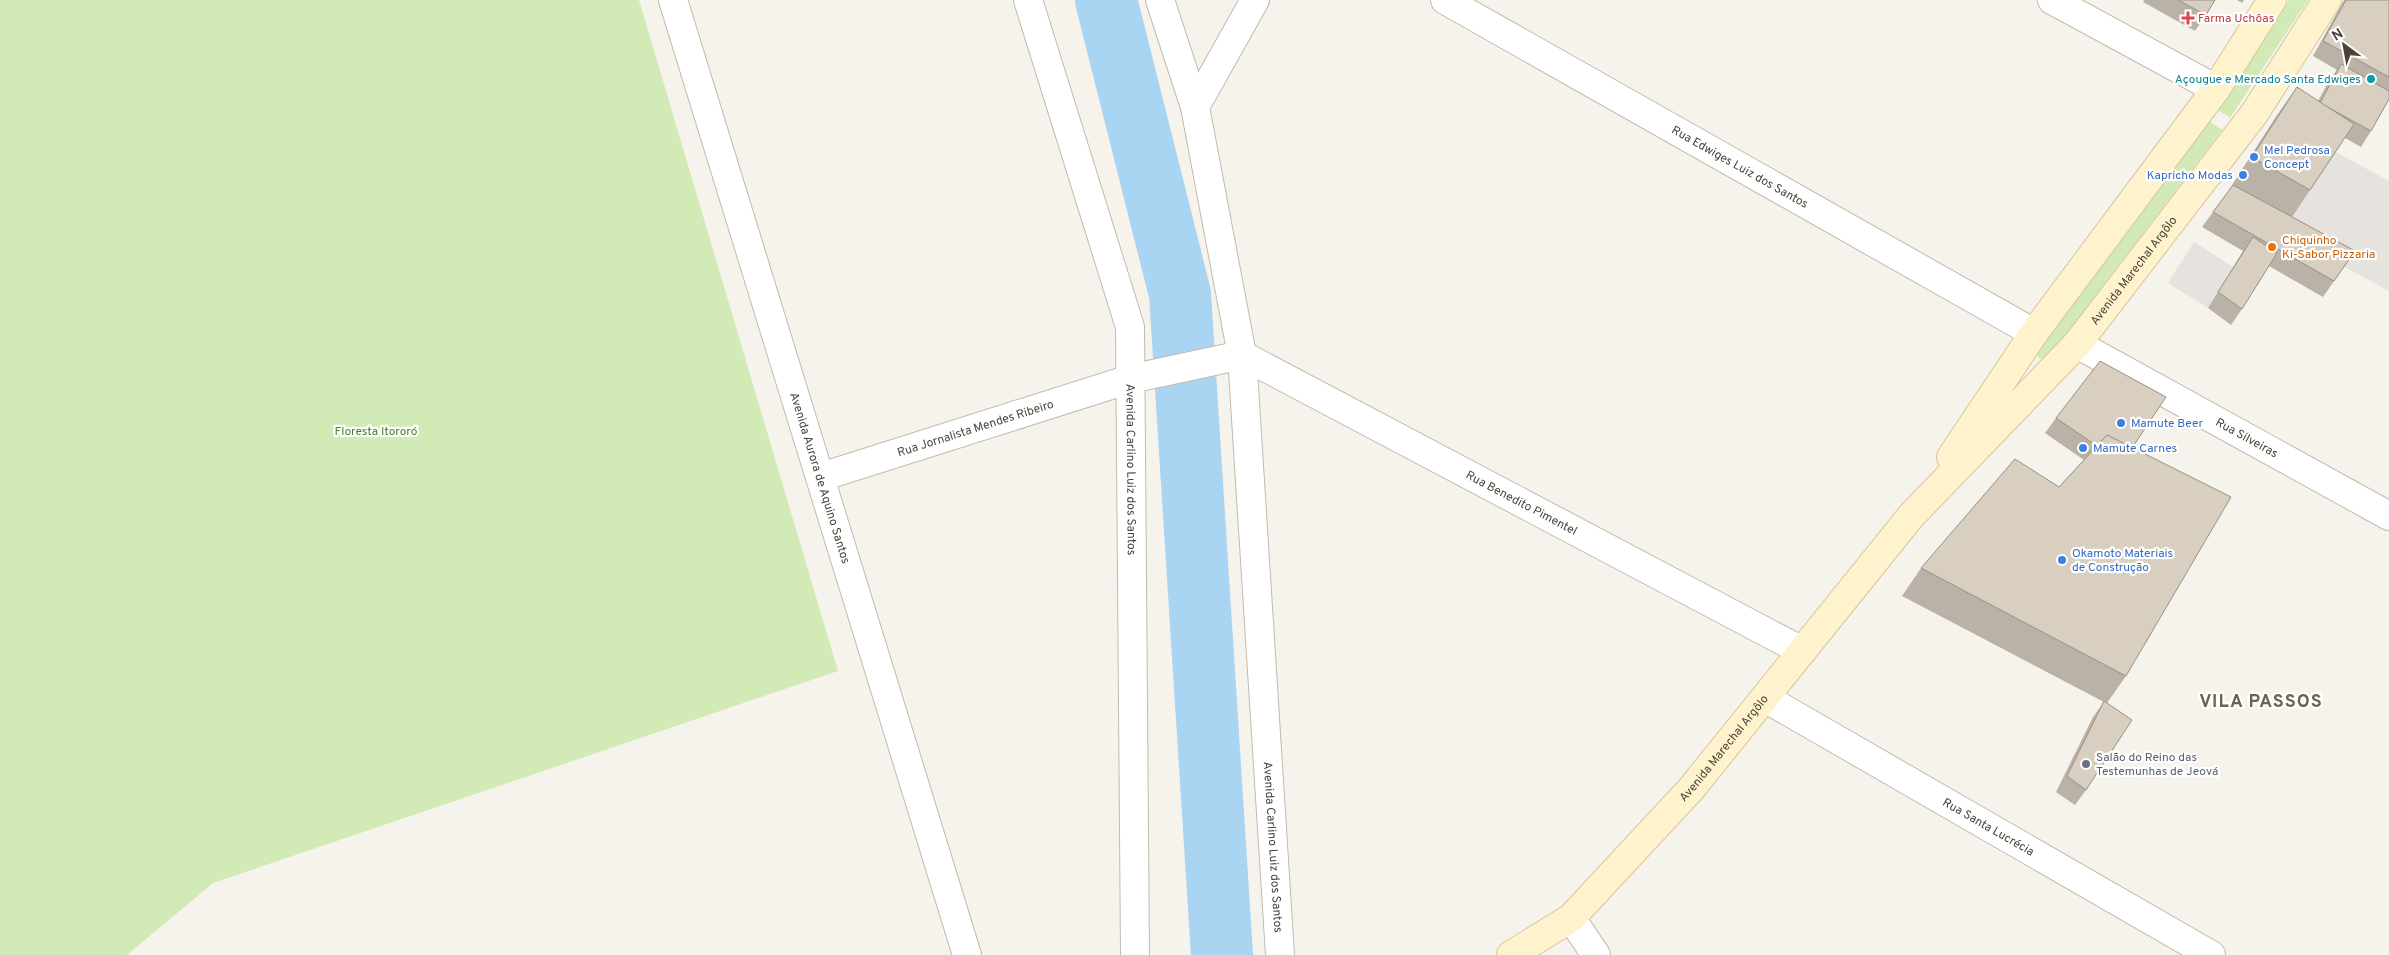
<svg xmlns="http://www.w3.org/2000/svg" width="2389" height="955" viewBox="0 0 2389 955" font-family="Overpass,sans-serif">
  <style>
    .industrial { fill: #e6e2dd }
    .green { fill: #d2eab5 }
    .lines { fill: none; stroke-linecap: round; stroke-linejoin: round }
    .river { stroke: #a9d4f2; stroke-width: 62 }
    .street-casing { stroke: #c2bbae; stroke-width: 30 }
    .secondary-casing { stroke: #d6c79b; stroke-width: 30 }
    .street { stroke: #fff; stroke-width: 28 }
    .secondary { stroke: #fff3cd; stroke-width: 28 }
    .wall { fill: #bab2a6 }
    .building { fill: #d8cfc1; stroke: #979187 }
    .health-dot { fill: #e0444e; stroke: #fff; stroke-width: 2 }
    .culture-dot { fill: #0f9aa8; stroke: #fff; stroke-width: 2 }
    .shop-dot { fill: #3f7fe0; stroke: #fff; stroke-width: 2 }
    .food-dot { fill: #e8710a; stroke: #fff; stroke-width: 2 }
    .worship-dot { fill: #6b7280; stroke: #fff; stroke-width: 2 }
    .labels { text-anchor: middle; stroke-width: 4.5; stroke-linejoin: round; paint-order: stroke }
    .health-label { font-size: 12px; fill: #be3a42; stroke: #fff; text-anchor: start }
    .culture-label { font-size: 12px; fill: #0d838f; stroke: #fff; text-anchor: end }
    .shop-label { font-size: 12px; fill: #366cbe; stroke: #fff; text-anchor: start }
    .street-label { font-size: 12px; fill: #4b4439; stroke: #fff }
    .food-label { font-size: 12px; fill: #c56008; stroke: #fff; text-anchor: start }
    .park-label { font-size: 12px; fill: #4a7f2a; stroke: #fff }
    .worship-label { font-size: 12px; fill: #5b616d; stroke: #fff; text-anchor: start }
    .district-label { font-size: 18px; font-weight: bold; letter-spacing: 1px; fill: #6e6250; stroke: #fff }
  </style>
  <rect width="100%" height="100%" fill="#f6f3ec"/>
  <g class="industrial">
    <path d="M2334,151L2389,181V291L2223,201L2232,185L2291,218Z"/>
    <path d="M2194,242L2233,267L2208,308L2168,283Z"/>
  </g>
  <g class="green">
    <path d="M0,0H639L838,671L213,883L127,955H0Z"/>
    <path d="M2289,0H2308L2230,118L2217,109Z"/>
    <path d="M2209,121L2222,130L2045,362L2034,354Z"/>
  </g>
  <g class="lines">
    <path class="river" d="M1106,0L1180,294L1222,955"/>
    <g class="street-casing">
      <g id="street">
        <path id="s1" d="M673,0L967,955"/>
        <path id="s2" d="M1028,0L1130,327L1135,955"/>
        <path id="s3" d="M1160,0L1195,107L1242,355L1280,955"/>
        <path id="s4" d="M1445,0L2034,333"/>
        <path d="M2052,0L2216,89"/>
        <path d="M1195,107L1255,0"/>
        <path id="s5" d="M2077,344L2389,516"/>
        <path id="s6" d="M821,477L1130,379L1242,355L1802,651"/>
        <path id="s7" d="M1765,698L2211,955"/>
        <path d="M1571,918L1596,955"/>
      </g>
    </g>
    <g class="secondary-casing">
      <g id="secondary">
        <path d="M1951,457L2034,333L2216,89L2272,0"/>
        <path id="s8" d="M1511,955L1571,918L1691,789L1911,516L2077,344L2254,114L2327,0"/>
      </g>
    </g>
    <use href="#street" class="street"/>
    <use href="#secondary" class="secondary"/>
  </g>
  <g class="wall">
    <path d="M2144,0H2215L2206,15L2195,31L2143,2Z"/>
    <path d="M2237,0H2244L2242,3Z"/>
    <path d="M2344,0H2389V99L2371,131L2361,147L2345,138L2310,190L2292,217L2355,251L2323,297L2269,266L2242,309L2231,325L2208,308L2243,251L2202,227L2233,185H2232L2277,115L2297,87L2318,101L2330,79L2337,70L2313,56Z"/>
    <path d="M2056,418L2132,448L2126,676L2107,703L2086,790L2075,805L2056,792L2093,717L2104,702L1902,596L1921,568L2059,487L2084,460L2045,433Z"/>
  </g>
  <g class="building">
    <path d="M2178,0H2215L2206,15Z"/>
    <path d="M2346,0H2389V77L2323,41Z"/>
    <path d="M2341,64L2389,91V99L2371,131L2320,103Z"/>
    <path d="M2297,87L2354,124L2310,190L2252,157Z"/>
    <path d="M2233,185L2355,251L2334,281L2213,212Z"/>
    <path d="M2253,237L2277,253L2242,309L2218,292Z"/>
    <path d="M2100,361L2166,397L2132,448L2107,435L2097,446L2056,418Z"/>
    <path d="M2107,435L2231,497L2126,676L1921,568L2015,459L2059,487Z"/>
    <path d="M2104,701L2132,720L2086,790L2067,776Z"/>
  </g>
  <path class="health-dot" d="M2185.5 10.5h5v5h5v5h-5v5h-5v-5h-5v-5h5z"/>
  <circle class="culture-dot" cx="2371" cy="79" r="5"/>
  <g class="shop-dot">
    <circle cx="2254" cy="157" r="5"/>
    <circle cx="2243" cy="175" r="5"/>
    <circle cx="2121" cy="423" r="5"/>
    <circle cx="2083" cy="448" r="5"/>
    <circle cx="2062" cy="560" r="5"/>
  </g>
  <circle class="food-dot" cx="2272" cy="247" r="5"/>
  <circle class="worship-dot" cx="2086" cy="764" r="5"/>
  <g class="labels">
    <g class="health-label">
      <text x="2198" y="22">Farma Uchôas</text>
    </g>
    <g class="culture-label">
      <text x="2361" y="83">Açougue e Mercado Santa Edwiges</text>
    </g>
    <g class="shop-label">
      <text x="2264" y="154">Mel Pedrosa<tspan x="2264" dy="14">Concept</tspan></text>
      <text x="2233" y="179" text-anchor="end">Kapricho Modas</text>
      <text x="2131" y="427">Mamute Beer</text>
      <text x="2093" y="452">Mamute Carnes</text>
      <text x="2072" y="557">Okamoto Materiais<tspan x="2072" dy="14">de Construção</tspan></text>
    </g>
    <g class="street-label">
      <text dy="4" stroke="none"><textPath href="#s4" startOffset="339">Rua Edwiges Luiz dos Santos</textPath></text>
      <text dy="4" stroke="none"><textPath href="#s8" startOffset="929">Avenida Marechal Argôlo</textPath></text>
      <text dy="4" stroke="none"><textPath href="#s6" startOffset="162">Rua Jornalista Mendes Ribeiro</textPath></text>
      <text dy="4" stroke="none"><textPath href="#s5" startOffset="194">Rua Silveiras</textPath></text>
      <text dy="4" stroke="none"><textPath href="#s2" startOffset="485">Avenida Carlino Luiz dos Santos</textPath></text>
      <text dy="4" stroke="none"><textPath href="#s1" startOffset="500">Avenida Aurora de Aquino Santos</textPath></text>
      <text dy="4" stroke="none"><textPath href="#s6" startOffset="755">Rua Benedito Pimentel</textPath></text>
      <text dy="4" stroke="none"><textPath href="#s8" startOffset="299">Avenida Marechal Argôlo</textPath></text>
      <text dy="4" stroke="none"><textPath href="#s7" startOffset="258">Rua Santa Lucrécia</textPath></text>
      <text dy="4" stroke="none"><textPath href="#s3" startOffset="858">Avenida Carlino Luiz dos Santos</textPath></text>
    </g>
    <g class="food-label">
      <text x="2282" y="244">Chiquinho<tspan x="2282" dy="14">Ki-Sabor Pizzaria</tspan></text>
    </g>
    <g class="park-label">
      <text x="376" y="435">Floresta Itororó</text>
    </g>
    <g class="worship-label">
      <text x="2096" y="761">Salão do Reino das<tspan x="2096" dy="14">Testemunhas de Jeová</tspan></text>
    </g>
    <g class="district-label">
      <text x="2261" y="707">VILA PASSOS</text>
    </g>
  </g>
  <g transform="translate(2344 45) rotate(328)" stroke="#ffffff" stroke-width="4" paint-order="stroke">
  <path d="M0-4L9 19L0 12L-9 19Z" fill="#4b4439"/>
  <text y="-8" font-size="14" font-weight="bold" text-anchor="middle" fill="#4b4439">N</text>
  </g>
</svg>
